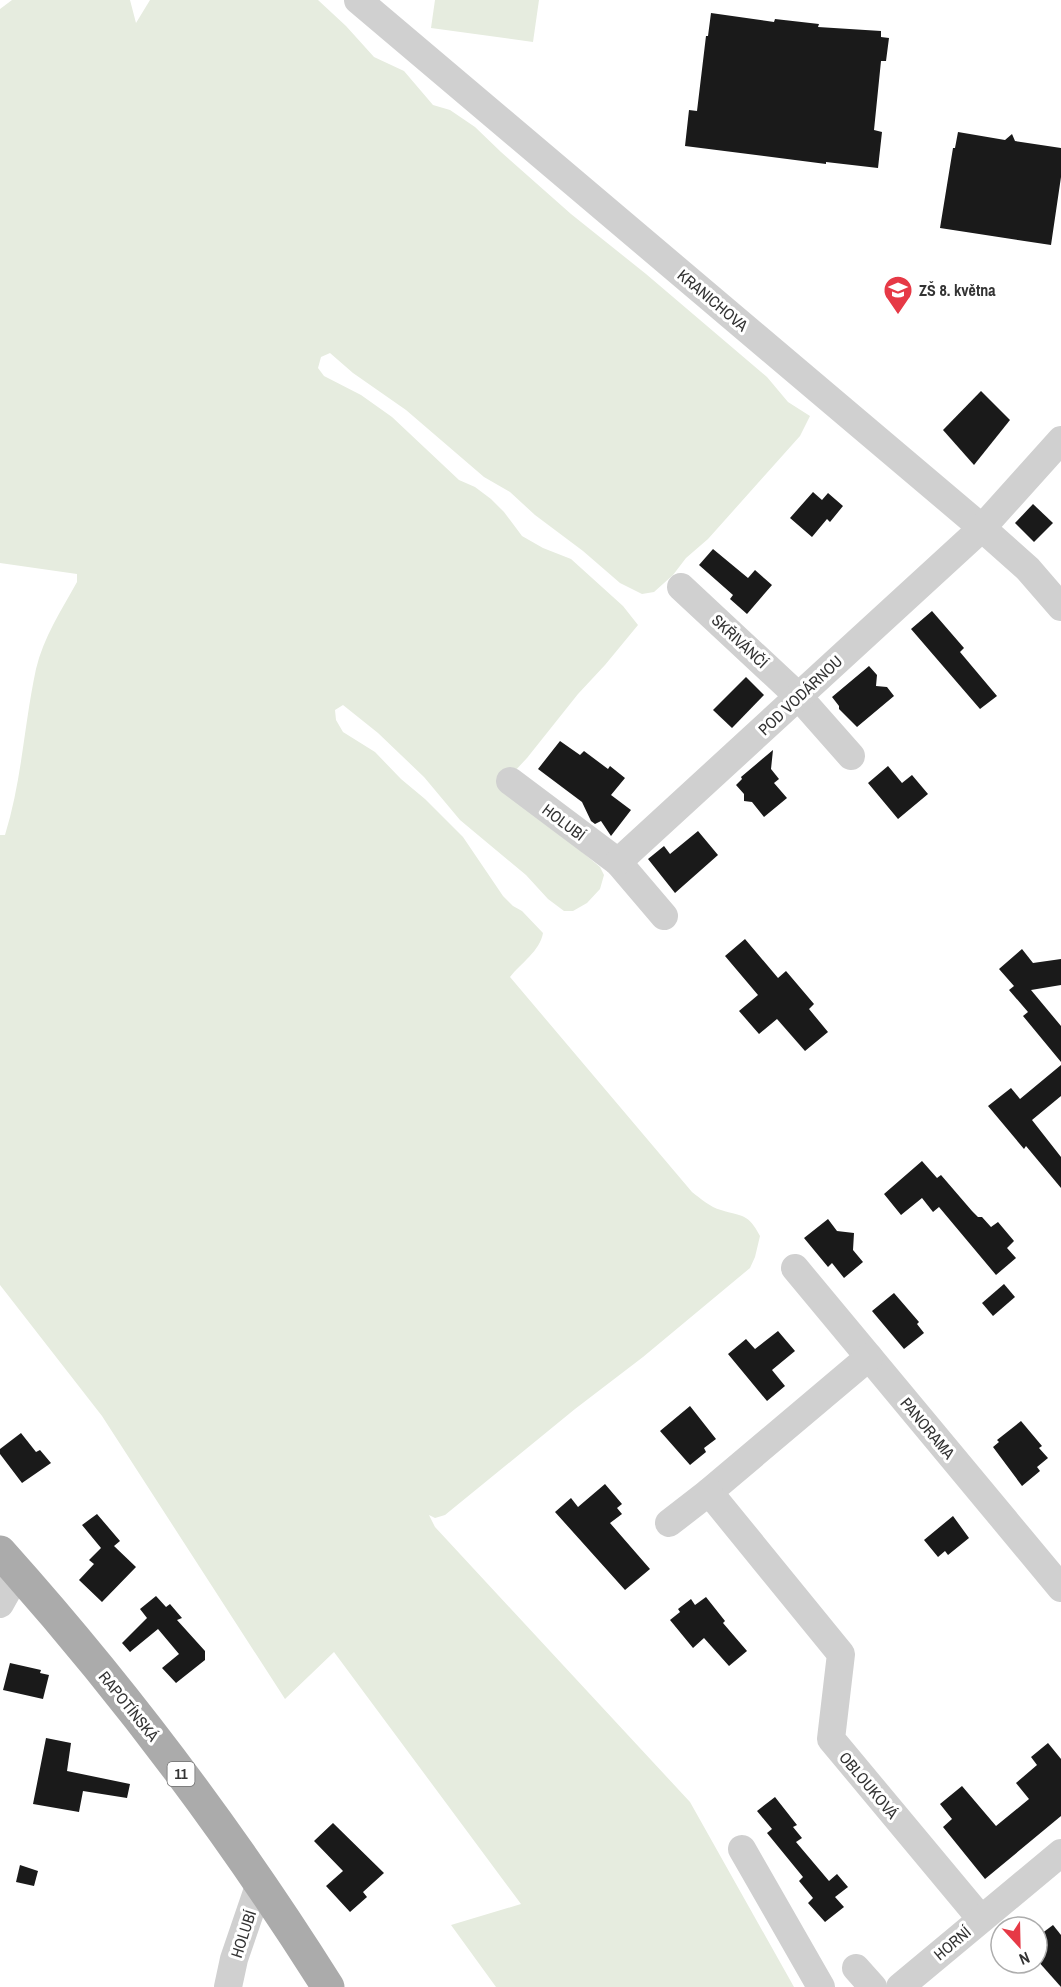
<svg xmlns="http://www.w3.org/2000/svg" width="1061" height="1987" viewBox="0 0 1061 1987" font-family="'Archivo Narrow',sans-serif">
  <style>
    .green { fill: #e6ecdf }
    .building { fill: #1a1a1a }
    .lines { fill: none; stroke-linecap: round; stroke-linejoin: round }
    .minor { stroke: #d0d0d0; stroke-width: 28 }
    .major { stroke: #ababab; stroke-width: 33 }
    .labels { text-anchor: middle; stroke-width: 6; stroke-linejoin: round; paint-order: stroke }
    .shield { fill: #fff; stroke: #707070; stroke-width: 1.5 }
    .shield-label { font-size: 15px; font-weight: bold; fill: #333 }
    .poi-label { font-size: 16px; font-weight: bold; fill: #333; stroke: #fff; text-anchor: start }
    .street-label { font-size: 16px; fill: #333; stroke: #fff }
  </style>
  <rect width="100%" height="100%" fill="#fff"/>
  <g class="green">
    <path d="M12,0H130L136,23L150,0H318L346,26L374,57L404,71L433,105L450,110L475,127L501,152L571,214L646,274L767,377L788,402L810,416L800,436L708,539L686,558L673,575L654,592L642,594L620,583L583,551L535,515L510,492L484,477L406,410L353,373L330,353L321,357L318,368L324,376L361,395L392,417L459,480L475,487L491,499L504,512L522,536L543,548L571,559L623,606L638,625L605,665L578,694L527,758L513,773L505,788L600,867L604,875L600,889L587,903L573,911H564L548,899L526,875L460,820L424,777L378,733L343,705L335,710L336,720L343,732L375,752L401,779L425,799L463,837L503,896L513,906L522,911L543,933C540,951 521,963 510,977L692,1192C701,1199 710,1207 721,1210C743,1217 748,1213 760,1236L755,1257L750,1268L643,1357L575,1409L445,1515L435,1518L429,1515L435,1527L690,1802L794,1987H496L451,1925L521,1904L334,1652L285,1699L102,1416L0,1285V835H5C22,780 24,725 36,669C43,638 62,609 77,582V574L0,563V9Z"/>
    <path d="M435,0H539L533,42L431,28Z"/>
  </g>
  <g class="building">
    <path d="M711,13L774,22L775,19L819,24L818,27L881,31V37L889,38L886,61H881L874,130L882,132L878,168L826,162V164L685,146L689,110L697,111L706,36H708Z"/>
    <path d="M958,132L1005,140L1012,134L1015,141L1061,148V177L1051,245L940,228L953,148H955Z"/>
    <path d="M981,391L1010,420L974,465L943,430Z"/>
    <path d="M813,492L822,500L828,493L843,506L830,522L827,519L812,537L790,518Z"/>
    <path d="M1033,504L1053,523L1034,542L1015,523Z"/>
    <path d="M713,549L748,578L755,570L772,585L747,614L730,599L733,595L699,565Z"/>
    <path d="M932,611L964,648L960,652L997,696L980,709L911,629Z"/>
    <path d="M869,666L877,675L876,686L887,687L894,696L857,727L839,709V706L832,697Z"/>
    <path d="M746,677L764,695L732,728L713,710Z"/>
    <path d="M560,741L580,755L584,751L608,769L610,766L625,778L611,795L631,810L611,836L601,821L595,824L591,821L582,802L538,769Z"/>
    <path d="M773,750L771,769L779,779L774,783L787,798L764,817L752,802L744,801V794L736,785L742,779L741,777Z"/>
    <path d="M888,766L902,783L912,775L928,794L898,819L868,783Z"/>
    <path d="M698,831L718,855L675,893L648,859L664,846L670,854Z"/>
    <path d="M745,939L778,978L786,971L814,1004L809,1009L828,1032L805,1051L777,1019L759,1034L739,1011L758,995L725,956Z"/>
    <path d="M1022,949L1033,963L1061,959V985L1031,990L1061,1026V1062L1023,1016L1028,1012L1009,990L1014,986L999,969Z"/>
    <path d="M1061,1065V1096L1032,1120L1061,1157V1188L1026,1146L1024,1149L988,1106L1011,1088L1020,1099Z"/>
    <path d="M922,1161L937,1178L941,1175L972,1211L978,1217H982L991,1227L998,1222L1014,1241L1007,1248L1016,1258L996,1275L939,1207L933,1212L922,1198L901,1215L884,1194Z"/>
    <path d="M828,1219L837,1231L854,1233L853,1250L863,1262L844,1278L832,1263L828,1267L804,1238Z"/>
    <path d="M1004,1284L1015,1297L993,1316L982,1303Z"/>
    <path d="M894,1293L919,1322L917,1324L924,1333L904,1349L872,1311Z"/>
    <path d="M778,1331L795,1351L772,1370L785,1386L767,1401L728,1354L746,1339L755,1349Z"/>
    <path d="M690,1406L716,1439L704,1448L706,1452L690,1465L660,1431Z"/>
    <path d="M1021,1421L1042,1446L1039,1448L1048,1458L1037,1467L1040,1471L1022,1486L993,1447L999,1442L997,1440Z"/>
    <path d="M21,1433L36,1452L40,1450L51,1463L22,1483L0,1454V1449Z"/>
    <path d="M605,1484L622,1504L617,1508L622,1514L610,1523L650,1569L625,1590L555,1512L571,1498L578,1507Z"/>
    <path d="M97,1514L120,1541L114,1546L136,1567L102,1602L79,1580L94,1564L89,1560L101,1548L82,1525Z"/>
    <path d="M953,1516L969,1538L948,1555L945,1551L938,1557L924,1540Z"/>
    <path d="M156,1596L166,1607L170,1604L182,1618L177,1620L205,1651V1660L176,1683L162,1668L179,1654L158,1629L130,1652L122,1643L147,1618L140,1609Z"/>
    <path d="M706,1597L725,1621L723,1623L747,1651L729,1666L704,1638L693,1648L670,1620L680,1612L678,1609L691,1599L695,1605Z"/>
    <path d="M10,1663L41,1670L40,1673L49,1675L43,1699L3,1690Z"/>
    <path d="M46,1738L71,1743L67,1771L130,1784L127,1798L83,1791L79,1812L33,1804Z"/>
    <path d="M1048,1743L1061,1759V1816L985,1879L943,1827L952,1819L940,1804L962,1786L996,1826L1029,1799L1016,1783L1037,1765L1031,1757Z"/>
    <path d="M775,1797L797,1825L793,1827L802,1838L796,1842L829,1881L837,1874L848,1887L835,1897L844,1907L825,1922L808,1903L813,1898L799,1881L803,1877L767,1833L772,1829L757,1811Z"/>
    <path d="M333,1823L384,1873L363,1892L367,1897L350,1912L326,1886L343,1871L314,1841Z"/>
    <path d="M20,1865L38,1871L34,1886L16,1882Z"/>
    <path d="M1053,1925L1061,1935V1987L1037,1960V1937Z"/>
  </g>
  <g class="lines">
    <g class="minor">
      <path d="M358,0L982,528L1028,569L1061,607"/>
      <path d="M681,587L798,696L851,756"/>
      <path d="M510,781L618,862L664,916"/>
      <path d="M618,862L982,528L1061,440"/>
      <path d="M795,1268L1061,1588"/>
      <path d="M869,1357L709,1492L841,1654L831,1739L981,1919"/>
      <path d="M669,1523L709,1492"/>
      <path d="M0,1604L18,1572"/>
      <path d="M742,1849L821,1987"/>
      <path d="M856,1968L873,1987"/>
      <path d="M228,1987L234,1959L260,1883"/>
      <path d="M900,1987L1061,1853"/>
    </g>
    <path class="major" d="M0,1552C121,1687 231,1833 328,1987"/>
  </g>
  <defs>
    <g id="school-pin" transform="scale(1.5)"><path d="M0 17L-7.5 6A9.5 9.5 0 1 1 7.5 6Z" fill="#e63946" stroke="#fff"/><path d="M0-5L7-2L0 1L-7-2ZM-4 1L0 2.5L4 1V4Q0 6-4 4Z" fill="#fff"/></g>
  </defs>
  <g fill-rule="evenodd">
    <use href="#school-pin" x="898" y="290"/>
  </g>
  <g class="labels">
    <rect class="shield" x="167.5" y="1762" width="27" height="24" rx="4.5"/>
    <g class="shield-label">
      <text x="181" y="1779">11</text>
    </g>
    <g class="poi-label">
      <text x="919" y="296">ZŠ 8. května</text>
    </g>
    <g class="street-label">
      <text transform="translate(713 300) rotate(40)" y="6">KRANICHOVA</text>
      <text transform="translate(740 641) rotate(43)" y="6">SKŘIVÁNČÍ</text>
      <text transform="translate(800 695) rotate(-43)" y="6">POD VODÁRNOU</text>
      <text transform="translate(564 822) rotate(37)" y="6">HOLUBÍ</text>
      <text transform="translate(928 1428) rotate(50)" y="6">PANORAMA</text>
      <text transform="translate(129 1706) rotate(51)" y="6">RAPOTÍNSKÁ</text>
      <text transform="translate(869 1785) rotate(50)" y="6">OBLOUKOVÁ</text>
      <text transform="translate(243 1934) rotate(-72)" y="6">HOLUBÍ</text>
      <text transform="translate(952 1943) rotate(-40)" y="6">HORNÍ</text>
    </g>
  </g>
  <g transform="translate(1019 1945) rotate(158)"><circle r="28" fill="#ffffff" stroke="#adadad" stroke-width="1.5"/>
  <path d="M0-4.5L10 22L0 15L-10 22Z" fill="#e63946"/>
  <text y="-9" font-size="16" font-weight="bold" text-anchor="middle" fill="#333333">N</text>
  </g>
</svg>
